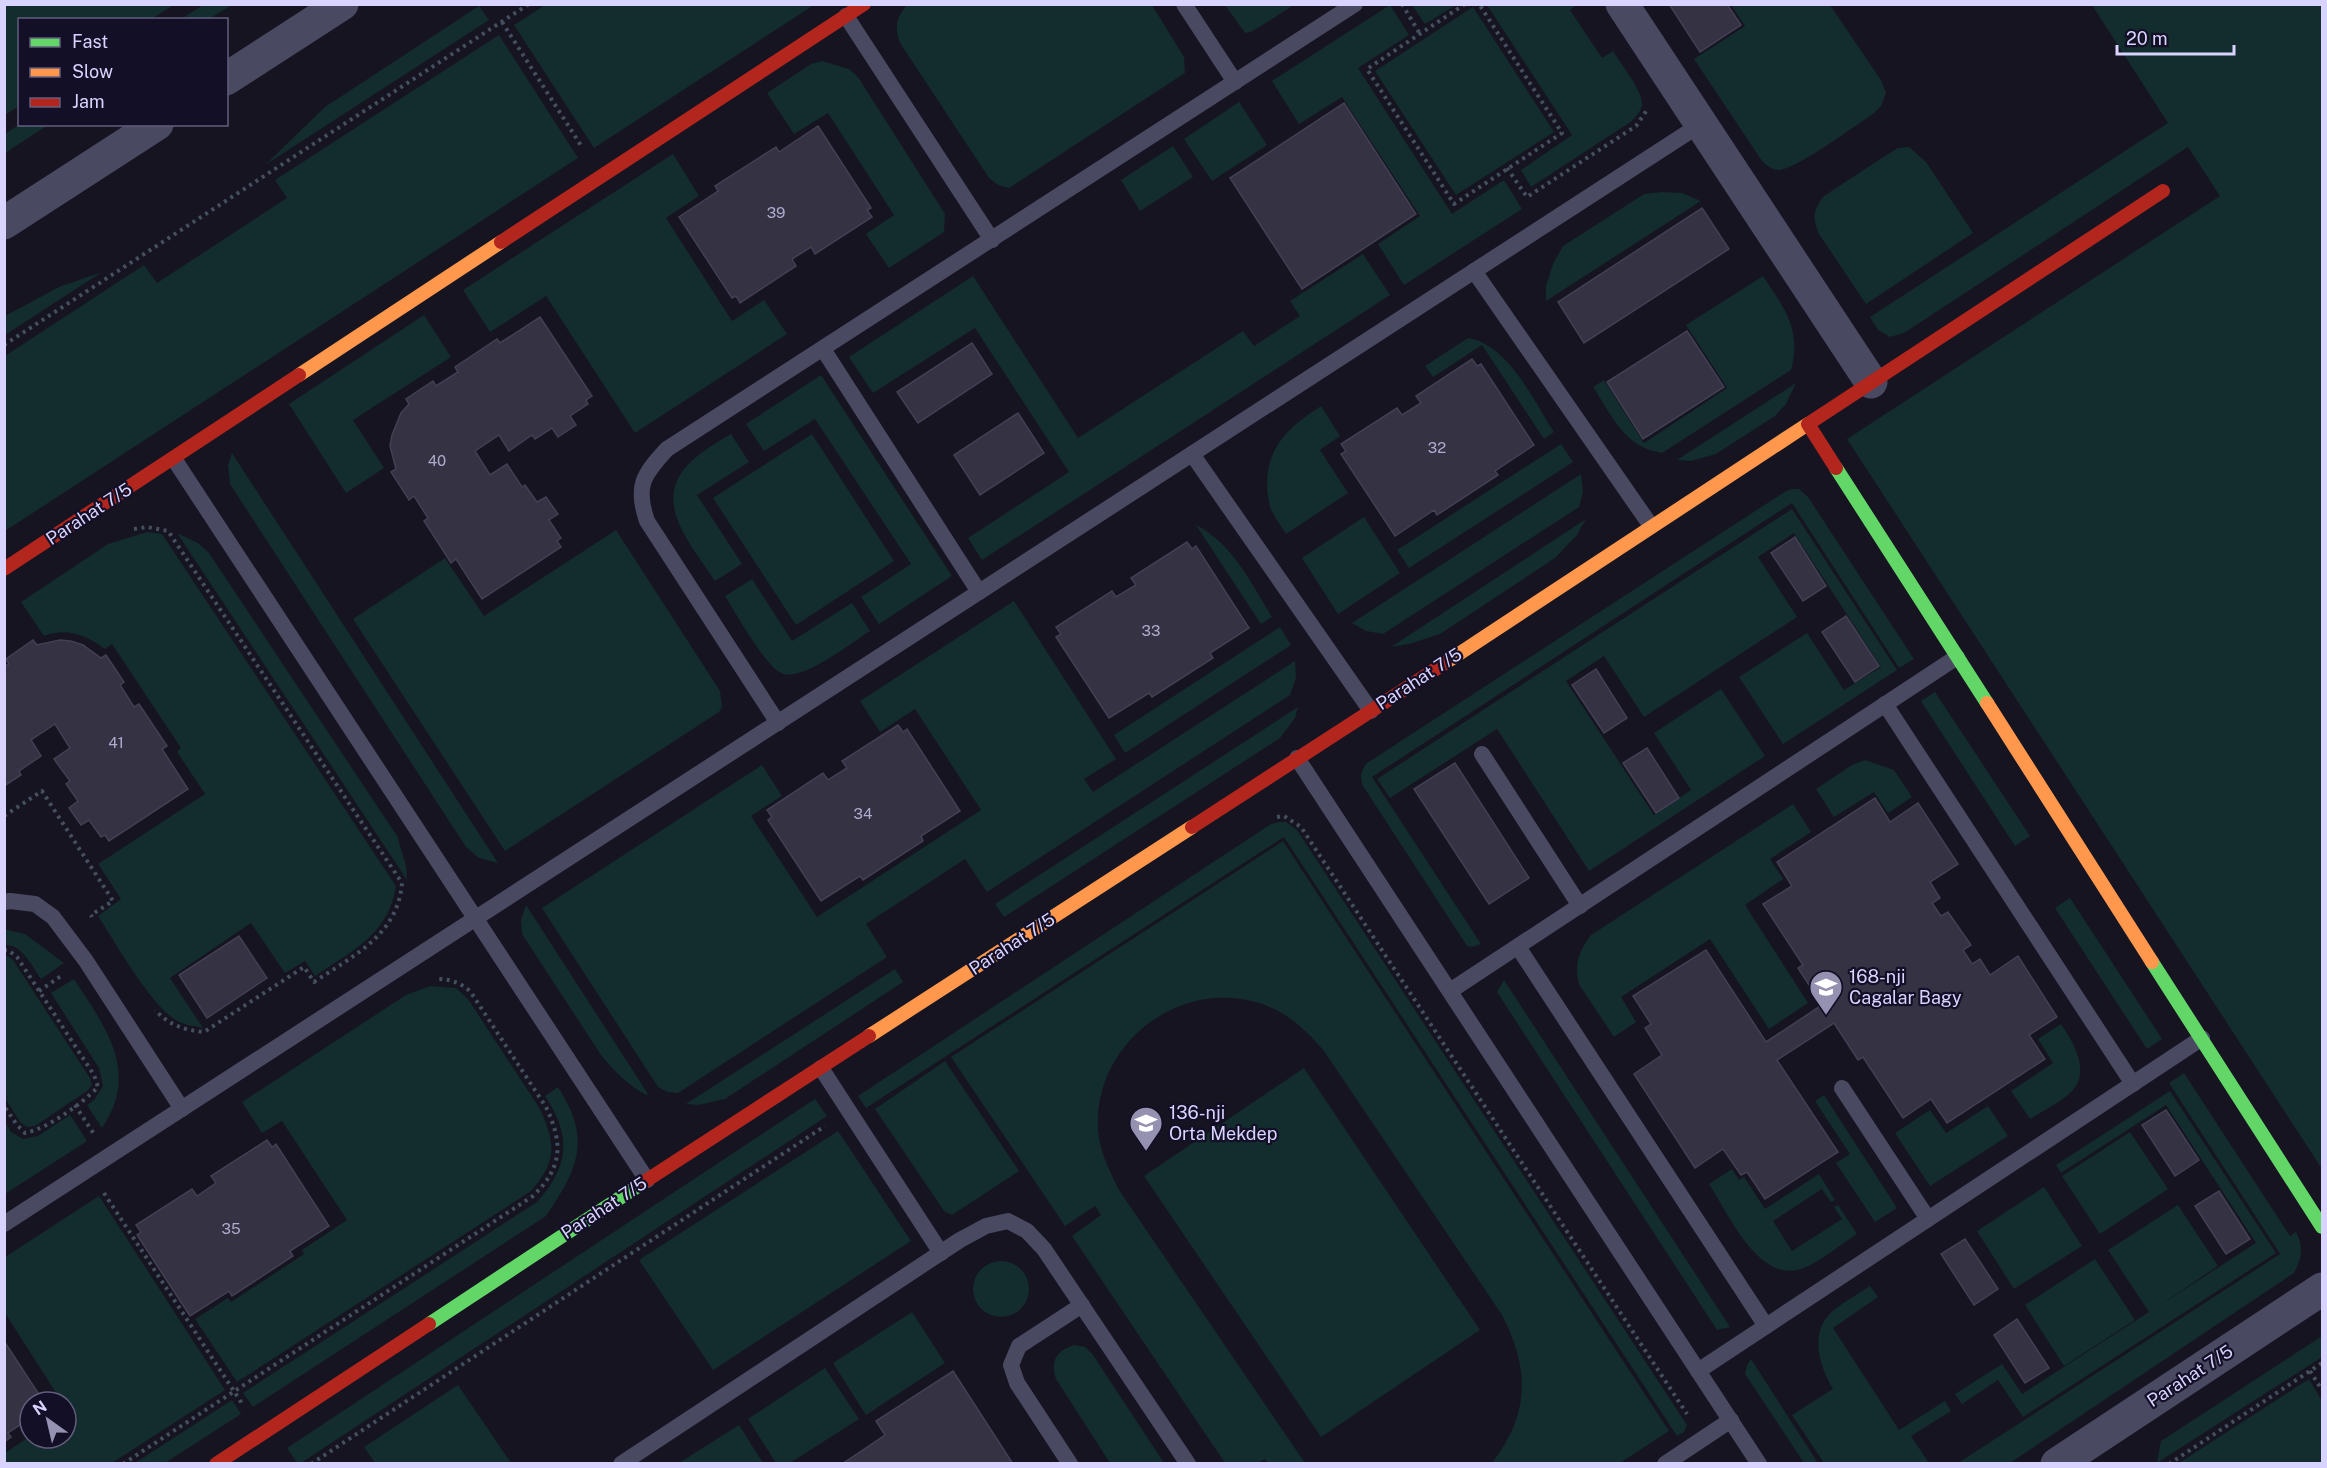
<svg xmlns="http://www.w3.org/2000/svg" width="2327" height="1468" viewBox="0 0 2327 1468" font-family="'Public Sans',sans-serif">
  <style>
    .green { fill: #132c2d }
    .building { fill: #343243; stroke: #433f54; stroke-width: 1.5 }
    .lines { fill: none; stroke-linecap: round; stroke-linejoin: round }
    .path { stroke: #44505f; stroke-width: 4; stroke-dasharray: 3 4.5; stroke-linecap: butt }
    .lane { stroke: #4a4962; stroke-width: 16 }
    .street { stroke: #4a4962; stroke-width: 33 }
    .fast { stroke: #63d668; stroke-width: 14 }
    .slow { stroke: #ff974d; stroke-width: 14 }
    .jam { stroke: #b3261e; stroke-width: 14 }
    .labels { text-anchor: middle; stroke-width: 4.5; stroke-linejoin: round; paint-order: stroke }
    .number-label { font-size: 15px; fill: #b0acd0 }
    .street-label { font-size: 18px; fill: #d9d4ff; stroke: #130f26 }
    .poi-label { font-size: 18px; fill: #d9d4ff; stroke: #130f26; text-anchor: start }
  </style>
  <rect width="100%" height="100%" fill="#161421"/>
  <g class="green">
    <path d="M5,4H174V5L151,19L20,20L19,106L5,115Z"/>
    <path d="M908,4L1152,5L1184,57L1185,73L1009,188L998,185L989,178L900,43C894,27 896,17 908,4Z"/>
    <path d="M203,5L204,4L232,5L209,19H181Z"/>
    <path d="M545,5V4L814,5L594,148L514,25Z"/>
    <path d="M1225,5H1294L1253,31L1245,33Z"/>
    <path d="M1390,5L1409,35L1358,68L1452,214L1504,180L1522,209L1404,285L1378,244L1420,216L1342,97L1299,124L1272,81Z"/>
    <path d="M1412,5V4L1456,5L1425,24Z"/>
    <path d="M1487,5H1577L1570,10L1602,58L1613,51C1620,63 1644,92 1642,105C1641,111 1636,116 1632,121L1531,187L1521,170L1572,135Z"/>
    <path d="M1731,5H1830L1881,80L1886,93L1881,106L1873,114C1856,125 1794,171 1778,170C1771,169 1766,165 1762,161L1694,59L1745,26Z"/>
    <path d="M2092,5H2322V1169L1847,439L2220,196L2188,147L1904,333L1890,337L1878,330L1870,317L2168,123Z"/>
    <path d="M479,6L489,20L265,165L325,107Z"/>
    <path d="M1473,7L1554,132L1456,195L1375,71Z"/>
    <path d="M499,35L578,158L5,531V356L144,265L157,283L287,198L275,180Z"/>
    <path d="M822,61L849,69L858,77L945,214L944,232L889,268L866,234L894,215L828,113L794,134L767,93L811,64Z"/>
    <path d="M1239,102L1267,145L1212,181L1184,139Z"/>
    <path d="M20,124L48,125L5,153V134Z"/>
    <path d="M1173,146L1193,177L1140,211L1121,180Z"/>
    <path d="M1909,147L1926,162L1973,233L1866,304L1819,234C1812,218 1813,209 1824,196L1888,154L1898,148Z"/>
    <path d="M673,154L699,196L666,218L732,321L764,300L787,334L635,433L546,296L490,332L463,290Z"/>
    <path d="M1662,192L1682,193L1701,201L1546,301V286L1553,264L1563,246L1644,194Z"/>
    <path d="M1363,254L1390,295L982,560L968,538L1069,472L975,328L873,393L849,357L973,276L1078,438L1243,331L1254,346L1300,316L1290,301Z"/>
    <path d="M102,272L5,335V316L59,287Z"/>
    <path d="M1763,276C1784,308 1802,329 1791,370L1662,453C1624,447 1613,417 1593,387L1604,380L1644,443L1727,388L1686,325Z"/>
    <path d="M424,315L451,357L353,420L384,468L346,493L289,404Z"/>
    <path d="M1468,338C1509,345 1533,400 1554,432L1544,439L1482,345L1433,377L1425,366Z"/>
    <path d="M821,375L952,576L879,624L861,597L911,564L815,419L764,451L746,424Z"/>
    <path d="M1796,383L1786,404L1775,416L1716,454L1691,461L1677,460Z"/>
    <path d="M1321,406L1340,436L1320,450L1348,493L1286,534C1281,526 1275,518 1271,510C1268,501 1267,491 1267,482C1268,444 1292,425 1321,406Z"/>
    <path d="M731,434L749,462L697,495L742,564L715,581C688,540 645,495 700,454C709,447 720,440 731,434Z"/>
    <path d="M812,434L894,561L796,625L713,498Z"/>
    <path d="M1561,444L1573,462L1409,568L1397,550Z"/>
    <path d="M232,453L498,863L479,858L466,847L230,484L228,465Z"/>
    <path d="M1581,474L1583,492L1579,507L1383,634L1366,631L1352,623Z"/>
    <path d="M1792,489H1799L1808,497L1914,659L1899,668L1792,503L1372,777L1481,944L1472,947L1467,946L1363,786C1359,777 1361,771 1367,763L1786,491Z"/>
    <path d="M1792,509L1897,670L1783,744L1739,677L1807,633L1844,690L1881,667L1794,533L1758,557L1797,617L1644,717L1604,656L1566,681L1654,815L1691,790L1654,733L1721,689L1765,756L1589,871L1497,729L1390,798L1377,779Z"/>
    <path d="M1364,517L1400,573L1338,614L1302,558Z"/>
    <path d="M1586,519L1577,535L1555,558L1440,634L1409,644L1391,647Z"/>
    <path d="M1196,525C1233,544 1251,583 1272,617L1261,624Z"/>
    <path d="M616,530L720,691L722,707L719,712L505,851L353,619L445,558L484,616Z"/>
    <path d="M147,532L162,534L396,886C389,934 352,951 315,976L305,961L285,973L251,923L170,978L203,1028C193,1026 184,1025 176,1020C151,1006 115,942 98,916L121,899L98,864L205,794L177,752L181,748L112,644L105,649C87,635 66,627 44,636L21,602L108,544Z"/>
    <path d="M177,533L198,543L209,553L397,836L406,866L407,880Z"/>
    <path d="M752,579L792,641L852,603L870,631C851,643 805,680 783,674C767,669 735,612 725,596Z"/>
    <path d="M1014,601L1116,759L1084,779L1093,792L1295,661L1296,678L1290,695L987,892L965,859L866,924L887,957L678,1093L668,1092L658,1087L542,908L762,765L782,796L751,816L817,917L981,810L915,709L880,732L860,701Z"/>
    <path d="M1280,627L1291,645L1125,753L1114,735Z"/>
    <path d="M1935,692L2030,836L2015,846L1921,701Z"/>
    <path d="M1298,707L1295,718L1280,738L1004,917L995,904Z"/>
    <path d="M1865,760L1894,770L1912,797L1888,813L1874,792L1834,817L1816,789L1852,765Z"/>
    <path d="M1793,804L1811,832L1770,859L1783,879L1745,905L1808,1003L1769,1029L1710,939L1621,997L1636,1022L1614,1037L1580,986C1573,967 1579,950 1591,935Z"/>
    <path d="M1279,822H1286L1297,830L1687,1425L1684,1432L1677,1436L1284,837L866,1108L858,1096L1271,824Z"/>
    <path d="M1283,841L1669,1431L1620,1463H1492C1530,1413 1530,1370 1502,1315L1324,1051C1306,1030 1286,1011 1259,1003C1174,977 1087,1051 1099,1138C1102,1157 1111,1173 1119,1190L1305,1463H1268L1265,1459L1258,1463H1225L1072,1236L1101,1215L1095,1206L1065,1226L951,1057Z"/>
    <path d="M2070,898L2162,1039L2147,1049L2055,908Z"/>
    <path d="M526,905L648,1094L646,1095C628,1085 614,1071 601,1055L522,934L521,920Z"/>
    <path d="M4,929L25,934L64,963L41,979C32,966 22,944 5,945Z"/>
    <path d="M6,955L13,960L90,1078L92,1085L87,1091L35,1126L27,1127L20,1122L5,1098L4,956Z"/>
    <path d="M895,969L903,982L725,1099L698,1105L686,1104Z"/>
    <path d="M74,979C106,1028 140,1072 102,1128L87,1105L94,1100L103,1086L99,1068L51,993Z"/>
    <path d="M1504,980L1730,1327L1717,1330L1497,992Z"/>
    <path d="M430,986L456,988L468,999L540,1109C556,1144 557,1162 531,1191L237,1382L195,1319L228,1298L231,1302L304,1254L302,1250L347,1220L282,1121L262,1133L242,1102L406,995Z"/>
    <path d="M2061,1024C2074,1043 2092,1073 2070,1093C2059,1103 2043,1111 2030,1119L2011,1091L2053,1063L2038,1039Z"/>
    <path d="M945,1061L1019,1171L952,1215L944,1211L875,1109Z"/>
    <path d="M1304,1068L1480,1330L1321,1437L1144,1176Z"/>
    <path d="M2184,1073L2290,1236L2296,1232C2304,1248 2302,1258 2294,1273L2010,1463H1958L2280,1254L2169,1083Z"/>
    <path d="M558,1087C592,1139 578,1169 546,1216L253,1407L243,1393L537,1202C569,1167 572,1136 545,1096Z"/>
    <path d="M2170,1091L2276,1253L2023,1417L1998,1380L1962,1404L1955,1394L2002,1364L2022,1394L2149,1312L2108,1250L2178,1205L2218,1266L2157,1307L2256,1243L2166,1105L2061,1173L2056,1165Z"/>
    <path d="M1824,1095L1897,1208L1875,1222L1836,1163L1850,1154L1815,1101Z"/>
    <path d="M815,1099L827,1116L301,1463H297L287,1448Z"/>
    <path d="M1988,1106L2008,1136L1930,1186L1895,1133L1930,1110L1946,1133Z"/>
    <path d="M70,1115L87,1141L5,1194V1121L11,1132L23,1139L38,1136Z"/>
    <path d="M838,1131L911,1241L713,1370L639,1260Z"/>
    <path d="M2130,1132L2168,1189L2100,1234L2062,1176Z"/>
    <path d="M1732,1169L1739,1180L1744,1177L1765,1209L1819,1174L1835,1200L1831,1202L1822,1189L1773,1221L1792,1251L1842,1219L1834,1207L1838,1205L1857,1234C1841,1244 1819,1263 1801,1269C1758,1283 1728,1213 1709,1184Z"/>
    <path d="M2044,1187L2082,1246L2014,1289L1977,1231Z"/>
    <path d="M99,1196L225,1390L112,1463H5V1453L26,1439L24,1435L30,1430V1438H66V1402H62L5,1313V1257Z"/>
    <path d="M2095,1259L2135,1320L2064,1366L2025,1305Z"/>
    <circle cx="1001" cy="1289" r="28"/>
    <path d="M1870,1286L1878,1297L1833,1328L1899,1430L1945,1401L1951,1411L1911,1436L1929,1463H1824L1792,1415L1833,1389C1819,1365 1808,1331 1834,1310C1845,1301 1858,1294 1870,1286Z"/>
    <path d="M912,1312L945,1363L866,1415L833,1363Z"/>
    <path d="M2322,1336V1357L2157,1463L2161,1441Z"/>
    <path d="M1074,1345L1085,1347L1093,1355L1164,1463H1110L1056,1379C1050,1361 1056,1351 1074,1345Z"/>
    <path d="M1751,1359L1818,1463H1804L1745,1374L1747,1365Z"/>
    <path d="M825,1368L859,1419L790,1463H776L748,1419Z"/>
    <path d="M2309,1379L2322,1401V1462L2179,1463Z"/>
    <path d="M458,1385L511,1463H375L364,1447Z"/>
    <path d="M232,1400L241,1414L165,1463H135Z"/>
    <path d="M739,1425L763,1463H679Z"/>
  </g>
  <g class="building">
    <path d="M1669,4H1727L1741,25L1700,52Z"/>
    <path d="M1344,103L1416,214L1302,289L1230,178Z"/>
    <path d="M818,126L871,208L867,210L872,217L815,254L811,247L792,259L796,266L740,303L736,296L732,298L679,217L718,191L715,186L776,147L779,152Z"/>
    <path d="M1702,208L1729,249L1584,343L1558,302Z"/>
    <path d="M540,317L592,396L586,400L588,404L570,416L576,425L558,437L552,428L535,439L532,435L509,451L499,435L475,451L490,475L507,464L522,487L525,485L537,502L546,497L558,514L549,520L561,538L557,541L561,547L482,599L456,559L451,563L424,521L428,518L414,496L409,500L391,472L396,469L390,446L392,435L401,413L409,404L406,399L433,381L436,386L458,372L455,367L497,339L500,343Z"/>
    <path d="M1687,331L1724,387L1643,439L1607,382Z"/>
    <path d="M972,343L992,374L918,423L897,392Z"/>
    <path d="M1472,359L1477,366L1481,364L1534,445L1495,471L1498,475L1437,515L1434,510L1395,536L1341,454L1346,451L1341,444L1397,408L1402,415L1421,403L1416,396Z"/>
    <path d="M1018,413L1044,453L980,495L954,455Z"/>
    <path d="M1795,537L1826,586L1803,601L1771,553Z"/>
    <path d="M1187,542L1192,549L1196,546L1249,628L1210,653L1213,658L1152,697L1149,693L1109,718L1056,637L1061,634L1056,627L1112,591L1116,597L1136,585L1131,578Z"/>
    <path d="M1846,616L1879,666L1855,682L1822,632Z"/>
    <path d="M33,640L37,645L60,640L71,641L83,645L101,658L106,655L124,682L120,685L134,707L139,704L167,746L162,749L188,789L109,841L105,835L101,837L89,820L81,825L69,808L78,801L66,784L70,781L54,759L70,748L55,724L31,740L41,756L19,771L21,775L4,786V667L9,664L6,659Z"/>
    <path d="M1596,669L1627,718L1604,733L1572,685Z"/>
    <path d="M898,725L903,732L907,729L960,811L921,836L923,841L863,880L860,876L821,901L768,820L772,817L767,810L823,773L828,780L847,768L842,761Z"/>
    <path d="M1647,748L1679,798L1656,813L1623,763Z"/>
    <path d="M1455,763L1529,878L1489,904L1414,789Z"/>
    <path d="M1875,798L1890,822L1918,803L1958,864L1930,882L1940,898L1932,903L1941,916L1948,912L1971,945L1963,950L1972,964L1980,959L1990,975L2018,956L2057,1017L2029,1035L2045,1059L1947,1123L1931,1099L1903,1118L1863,1057L1858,1060L1834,1023L1777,1060L1838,1152L1765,1199L1747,1172L1741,1175L1723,1149L1695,1168L1634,1074L1662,1055L1645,1028L1651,1024L1633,996L1706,950L1766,1042L1822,1005L1798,968L1803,965L1763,904L1792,886L1777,862Z"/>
    <path d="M239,936L267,978L207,1018L179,975Z"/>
    <path d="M2166,1110L2199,1160L2175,1176L2142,1125Z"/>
    <path d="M267,1140L272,1147L276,1144L329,1226L290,1251L293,1256L232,1296L229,1291L190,1316L137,1235L141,1232L136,1225L192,1189L197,1196L216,1183L211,1176Z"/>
    <path d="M2219,1191L2250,1239L2226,1254L2195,1206Z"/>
    <path d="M1965,1239L1998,1289L1974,1305L1941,1254Z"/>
    <path d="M2017,1319L2049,1368L2025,1383L1994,1335Z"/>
    <path d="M4,1341L44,1402H30V1418L8,1433L11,1437L4,1442Z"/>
    <path d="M953,1371L1013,1464H842L885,1435L876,1421Z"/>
  </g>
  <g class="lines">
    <g class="path">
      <path d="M1402,4L1420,34"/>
      <path d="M1465,4L1367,69L1454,204L1562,133L1479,4"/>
      <path d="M502,22L582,147"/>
      <path d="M1507,168L1527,197L1636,126L1647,110"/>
      <path d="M4,345L529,4"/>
      <path d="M134,529L147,527L168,531L402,883C398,935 353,956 314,982L304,967L204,1032C184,1030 169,1025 155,1010"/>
      <path d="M4,816L42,791L113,901L91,915L92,917"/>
      <path d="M1277,817L1284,816L1301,827L1687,1414"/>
      <path d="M4,950H8L17,957L94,1075L98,1087C83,1103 47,1129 25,1133L17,1125L4,1106"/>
      <path d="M39,991L61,976"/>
      <path d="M75,1105L94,1134"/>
      <path d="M104,1193L243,1405"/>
      <path d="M2310,1371L2322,1390"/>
      <path d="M123,1464L533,1196C563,1167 563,1143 546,1107L470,991C459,982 450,979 436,979"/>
      <path d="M311,1464L825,1126"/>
      <path d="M2169,1464L2322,1363"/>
    </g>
    <g class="lane">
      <path d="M1184,4L1235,82"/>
      <path d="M846,16L992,240"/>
      <path d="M1474,271L1651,526"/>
      <path d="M823,349L979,592"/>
      <path d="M1192,454L1371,711"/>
      <path d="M174,459L647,1180"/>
      <path d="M1885,704L2133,1084"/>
      <path d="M778,723L647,521C635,486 643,475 667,449L1355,4"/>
      <path d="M1482,754L1580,906"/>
      <path d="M1297,758L1759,1464"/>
      <path d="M4,902L10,901L35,904L53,917L86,961L182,1109"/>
      <path d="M1518,947L1766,1326"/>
      <path d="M1450,991L1957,657"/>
      <path d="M821,1068L941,1253"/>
      <path d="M1842,1088L1928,1219"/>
      <path d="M4,1224L1701,124"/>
      <path d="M1698,1371L2202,1038"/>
      <path d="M621,1464L960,1240L986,1226L1008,1221L1027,1231L1044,1249L1188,1464"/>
      <path d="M1070,1464L1017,1383L1011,1365L1019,1346L1082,1305"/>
      <path d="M1665,1464L1731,1420"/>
    </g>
    <g class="street">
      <path d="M1622,4L1871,382"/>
      <path d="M226,79L342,4"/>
      <path d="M4,223L157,124"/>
      <path d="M2057,1464L2322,1289"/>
    </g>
    <g class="fast">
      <path d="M1836,468L1987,703"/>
      <path d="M2152,962L2322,1227"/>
      <path d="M429,1324L644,1182"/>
    </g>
    <g class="slow">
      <path d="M299,375L501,242"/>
      <path d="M1445,663L1808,424"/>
      <path d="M1987,703L2152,962"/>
      <path d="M869,1036L1192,827"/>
    </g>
    <g class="jam">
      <path d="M501,242L864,4"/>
      <path d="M1836,468L1808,424L2163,191"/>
      <path d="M4,569L299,375"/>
      <path d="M1192,827L1445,663"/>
      <path d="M644,1182L869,1036"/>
      <path d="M216,1464L429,1324"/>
    </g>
  </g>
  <defs>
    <g id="school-pin" transform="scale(1.725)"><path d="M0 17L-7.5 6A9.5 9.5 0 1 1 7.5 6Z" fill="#9591b1" stroke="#130f26"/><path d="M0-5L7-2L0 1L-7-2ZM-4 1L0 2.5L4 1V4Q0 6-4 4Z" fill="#fff"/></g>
  </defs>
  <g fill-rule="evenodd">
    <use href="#school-pin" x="1826" y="987"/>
    <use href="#school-pin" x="1146" y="1123"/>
  </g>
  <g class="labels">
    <g class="number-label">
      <text x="776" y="218">39</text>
      <text x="1437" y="453">32</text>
      <text x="437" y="466">40</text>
      <text x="1151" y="636">33</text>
      <text x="116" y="748">41</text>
      <text x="863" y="819">34</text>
      <text x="231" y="1234">35</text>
    </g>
    <g class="street-label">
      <text transform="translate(89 514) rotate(-33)" y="6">Parahat 7/5</text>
      <text transform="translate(1419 679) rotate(-33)" y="6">Parahat 7/5</text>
      <text transform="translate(1012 944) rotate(-33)" y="6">Parahat 7/5</text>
      <text transform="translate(604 1208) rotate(-33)" y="6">Parahat 7/5</text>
      <text transform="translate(2190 1376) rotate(-33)" y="6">Parahat 7/5</text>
    </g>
    <g class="poi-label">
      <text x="1849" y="983">168-nji<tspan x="1849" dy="21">Cagalar Bagy</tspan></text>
      <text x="1169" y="1119">136-nji<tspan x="1169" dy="21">Orta Mekdep</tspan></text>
    </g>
  </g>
  <rect width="2327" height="1468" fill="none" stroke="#d9d4ff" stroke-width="12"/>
  <rect x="18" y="18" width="210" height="108" fill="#130f26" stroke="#625e7d" stroke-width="1.5"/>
  <rect x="30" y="38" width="30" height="9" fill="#63d668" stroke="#625e7d" stroke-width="1.5"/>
  <text x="72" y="48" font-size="18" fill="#d9d4ff">Fast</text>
  <rect x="30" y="68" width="30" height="9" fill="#ff974d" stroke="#625e7d" stroke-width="1.5"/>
  <text x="72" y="78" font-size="18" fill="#d9d4ff">Slow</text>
  <rect x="30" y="98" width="30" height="9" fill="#b3261e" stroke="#625e7d" stroke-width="1.5"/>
  <text x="72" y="108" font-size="18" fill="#d9d4ff">Jam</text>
  <g transform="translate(48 1420) rotate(326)"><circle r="28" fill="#130f26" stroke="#625e7d" stroke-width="1.5"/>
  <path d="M0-4.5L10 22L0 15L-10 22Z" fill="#9591b1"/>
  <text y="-9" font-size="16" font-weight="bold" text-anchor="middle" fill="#d9d4ff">N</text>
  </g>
  <path d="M2117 45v9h117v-9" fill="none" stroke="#d9d4ff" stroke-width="3"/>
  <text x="2126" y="45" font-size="18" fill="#d9d4ff" stroke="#130f26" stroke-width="4.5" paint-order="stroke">20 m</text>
</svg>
